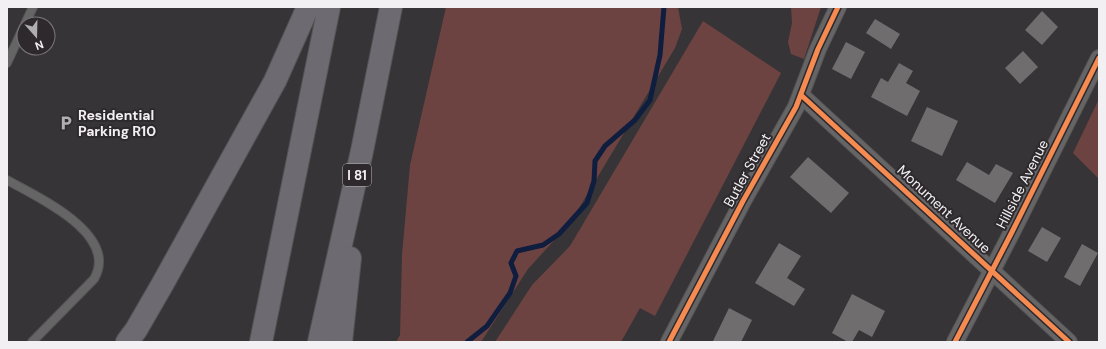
<svg xmlns="http://www.w3.org/2000/svg" width="1106" height="349" viewBox="0 0 1106 349" font-family="'DM Sans',sans-serif">
  <style>
    .green { fill: #6d4342 }
    .lines { fill: none; stroke-linecap: round; stroke-linejoin: round }
    .stream { stroke: #0f1d3f; stroke-width: 5 }
    .building { fill: #6f6d6e }
    .lane-casing { stroke: #555355; stroke-width: 10 }
    .street-casing { stroke: #555355; stroke-width: 18 }
    .highway-casing { stroke: #555355; stroke-width: 24 }
    .lane { stroke: #666566; stroke-width: 8 }
    .street { stroke: #666566; stroke-width: 16 }
    .highway { stroke: #6d6a72; stroke-width: 22 }
    .cycleway-casing { stroke: #2d292d; stroke-width: 8 }
    .cycleway { stroke: #f68b52; stroke-width: 5 }
    .labels { text-anchor: middle; stroke-width: 4; stroke-linejoin: round; paint-order: stroke }
    .shield { fill: #2d292d; stroke: #b8b4b8; stroke-width: 1 }
    .shield-label { font-size: 13px; font-weight: bold; fill: #f3f0f3 }
    .poi-label { font-size: 14px; font-weight: bold; fill: #f3f0f3; stroke: #2d292d; text-anchor: start }
    .street-label { font-size: 14px; fill: #f3f0f3; stroke: #2d292d }
  </style>
  <rect width="100%" height="100%" fill="#363436"/>
  <g class="green">
    <path d="M446,7H678L682,29L675,48L570,223L528,269L481,342H396L400,335L402,255L410,165Z"/>
    <path d="M791,7H821L804,59L791,54L788,42L792,23Z"/>
    <path d="M703,21L781,73L655,316L640,308L621,342H495L532,285L570,246Z"/>
    <path d="M1099,99V179L1073,153Z"/>
  </g>
  <g class="lines">
    <path class="stream" d="M467,342L487,326L510,293L516,276L511,263L517,251L543,245L559,234L587,203L594,181L595,161L605,146L635,120L650,100L660,55L664,7"/>
  </g>
  <g class="building">
    <path d="M1042,11L1058,27L1042,45L1025,30Z"/>
    <path d="M875,19L900,34L891,49L866,33Z"/>
    <path d="M846,42L865,52L851,79L832,69Z"/>
    <path d="M1023,51L1038,67L1020,84L1005,68Z"/>
    <path d="M899,63L913,71L906,83L920,91L907,116L871,97L881,78L888,82Z"/>
    <path d="M927,107L958,121L942,156L911,141Z"/>
    <path d="M808,157L849,193L831,213L790,177Z"/>
    <path d="M967,162L989,175L996,164L1013,173L995,203L956,180Z"/>
    <path d="M1042,227L1061,238L1047,262L1028,251Z"/>
    <path d="M779,243L801,256L787,278L805,289L794,306L755,283Z"/>
    <path d="M1082,244L1098,253L1080,286L1064,277Z"/>
    <path d="M852,294L885,311L872,337L859,330L852,342H848L832,333Z"/>
    <path d="M729,308L752,320L741,342H716L713,341Z"/>
  </g>
  <g class="lines">
    <g class="lane-casing">
      <g id="lane">
        <path d="M25,24L33,7"/>
        <path d="M7,63L24,26"/>
        <path d="M7,180C37,197 120,234 94,279L32,342"/>
      </g>
    </g>
    <g class="street-casing">
      <g id="street">
        <path d="M801,95L1069,342"/>
        <path d="M669,342L743,201L796,107L818,49L838,7"/>
        <path d="M955,342L1012,232L1099,58"/>
      </g>
    </g>
    <g class="highway-casing">
      <g id="highway">
        <path d="M127,342L136,330L162,285L275,81L308,7"/>
        <path d="M261,342L329,7"/>
        <path d="M319,342L362,151L391,7"/>
        <path d="M341,342L350,258"/>
      </g>
    </g>
    <use href="#lane" class="lane"/>
    <use href="#street" class="street"/>
    <use href="#highway" class="highway"/>
    <g class="cycleway-casing">
      <g id="cycleway">
        <path d="M801,95L1069,342"/>
        <path d="M669,342L743,201L796,107L818,49L838,7"/>
        <path d="M955,342L1012,232L1099,58"/>
      </g>
    </g>
    <use href="#cycleway" class="cycleway"/>
  </g>
  <defs>
    <g id="parking-bare" transform="scale(1.2)"><path d="M-3.5-5.5H1a3.5 3.5 0 0 1 0 7H-1V5.5H-3.5ZM-1-3.4V-.6H.8a1.4 1.4 0 0 0 0-2.8Z" fill="#b1aeb1" stroke="#2d292d" stroke-width="2.5" paint-order="stroke"/></g>
  </defs>
  <g fill-rule="evenodd">
    <use href="#parking-bare" x="66" y="123"/>
  </g>
  <g class="labels">
    <rect class="shield" x="343" y="164" width="28" height="22" rx="3"/>
    <g class="shield-label">
      <text x="357" y="180">I 81</text>
    </g>
    <g class="poi-label">
      <text x="78" y="120">Residential<tspan x="78" dy="16">Parking R10</tspan></text>
    </g>
    <g class="street-label">
      <text transform="translate(747 170) rotate(-61)" y="5">Butler Street</text>
      <text transform="translate(1022 184) rotate(-63)" y="5">Hillside Avenue</text>
      <text transform="translate(944 209) rotate(43)" y="5">Monument Avenue</text>
    </g>
  </g>
  <rect width="1106" height="349" fill="none" stroke="#f3f0f3" stroke-width="16"/>
  <g transform="translate(36 36) rotate(160)"><circle r="19" fill="#2d292d" stroke="#7c797c"/>
  <path d="M0-3L7 15L0 10L-7 15Z" fill="#b1aeb1"/>
  <text y="-6" font-size="11" font-weight="bold" text-anchor="middle" fill="#f3f0f3">N</text>
  </g>
</svg>
